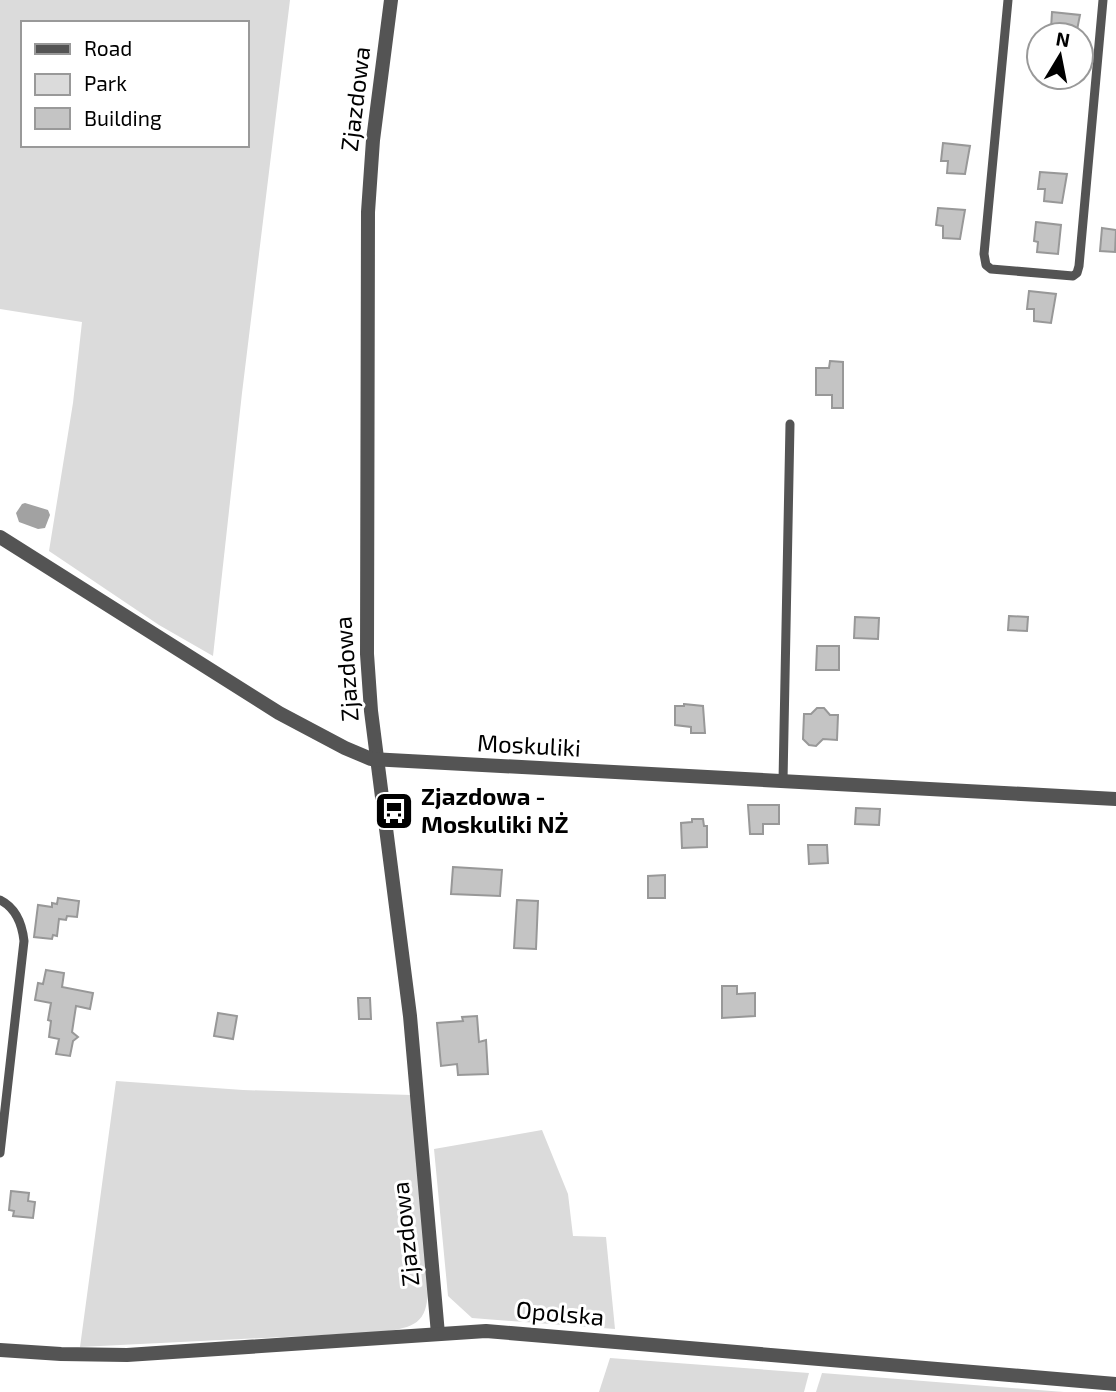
<svg xmlns="http://www.w3.org/2000/svg" width="1116" height="1392" viewBox="0 0 1116 1392" font-family="'Exo 2',sans-serif">
  <style>
    .green { fill: #dbdbdb; fill-rule: evenodd }
    .water { fill: #a2a2a2 }
    .building { fill: #c4c4c4; stroke: #989898; stroke-width: 2 }
    .lines { fill: none; stroke-linecap: round; stroke-linejoin: round }
    .lane { stroke: #545454; stroke-width: 9 }
    .street { stroke: #545454; stroke-width: 14 }
    .labels { text-anchor: middle; stroke-width: 6; stroke-linejoin: round; paint-order: stroke }
    .street-label { font-size: 24px; fill: #000; stroke: #fff }
    .poi-label { font-size: 24px; font-weight: bold; fill: #000; stroke: #fff; text-anchor: start }
  </style>
  <rect width="100%" height="100%" fill="#fff"/>
  <g class="green">
    <path d="M0,0H290L242,393L213,656L159,625L49,551L73,403L82,322L0,309ZM23,23H247V145H23Z"/>
    <path d="M116,1081L243,1090L411,1095L428,1290C427,1324 414,1327 383,1332L80,1347Z"/>
    <path d="M542,1130L568,1194L573,1236L606,1237L615,1329L472,1318L448,1296L434,1149Z"/>
    <path d="M610,1358L809,1373L804,1392H599Z"/>
    <path d="M822,1373L1064,1392H816Z"/>
  </g>
  <path class="water" d="M25,503L48,510L50,515L45,528L38,529L19,522L16,513L22,504Z"/>
  <g class="building">
    <path d="M1052,12L1080,15L1076,35H1058V30L1051,29Z"/>
    <path d="M943,143L970,146L965,174L947,173L948,161H941Z"/>
    <path d="M1040,172L1067,174L1062,203L1044,201L1045,189H1038Z"/>
    <path d="M938,208L965,210L960,239L943,238V226L936,225Z"/>
    <path d="M1036,222L1061,225L1058,254L1037,252L1038,242L1034,241Z"/>
    <path d="M1102,228L1116,230L1115,252L1100,251Z"/>
    <path d="M1029,291L1056,294L1051,323L1034,321V309H1027Z"/>
    <path d="M830,361L843,362V408H832V395H816V368H829Z"/>
    <path d="M1009,616L1028,617L1027,631L1008,630Z"/>
    <path d="M855,617L879,618L878,639L854,638Z"/>
    <path d="M817,646H839V670H816Z"/>
    <path d="M684,704L703,706L705,733H691V727L675,725V706H684Z"/>
    <path d="M817,708H824L830,715H838L837,740L823,739L816,746L809,745L803,739L804,714H811Z"/>
    <path d="M748,805H779V824H763V834H750Z"/>
    <path d="M856,808L880,809L879,825L855,824Z"/>
    <path d="M692,819H703L704,826H707V847L682,848L681,823L692,822Z"/>
    <path d="M808,845H827L828,863L809,864Z"/>
    <path d="M453,867L502,870L500,896L451,894Z"/>
    <path d="M665,875V898H648V876Z"/>
    <path d="M58,898L79,901L77,917L67,916L66,920L59,919L57,936L53,935L52,939L34,937L38,905L52,907V903L57,904Z"/>
    <path d="M517,900L538,901L536,949L514,948Z"/>
    <path d="M46,970L64,973L62,987L93,993L90,1009L76,1006L72,1032L78,1037L73,1041L70,1056L56,1054L59,1039L49,1037L51,1021L48,1020L51,1003L35,1000L38,983L43,984Z"/>
    <path d="M722,986H737V994L755,993V1016L722,1018Z"/>
    <path d="M358,998H370L371,1019H359Z"/>
    <path d="M218,1013L237,1016L233,1039L214,1036Z"/>
    <path d="M477,1016L479,1042L486,1040L488,1074L458,1075L457,1064L441,1066L437,1023L463,1021L462,1017Z"/>
    <path d="M11,1191L29,1193L28,1201L35,1202L33,1218L13,1216L14,1211L9,1210Z"/>
  </g>
  <g class="lines">
    <g class="lane">
      <path d="M1008,0L984,254L986,265L991,269L1073,276L1077,273L1079,266L1103,0"/>
      <path d="M783,781L790,424"/>
      <path d="M0,900C16,908 22,923 24,941L0,1153"/>
    </g>
    <g class="street">
      <path d="M391,0L373,140L368,212L367,654L371,711L410,1016L438,1334"/>
      <path d="M0,537L279,713L345,748L371,759L1116,799"/>
      <path d="M0,1350L61,1354L127,1355L486,1331L1116,1384"/>
    </g>
  </g>
  <defs>
    <g id="bus-square" transform="scale(2.0125)"><rect x="-9" y="-9" width="18" height="18" rx="4" fill="#000" stroke="#fff"/><path d="M-5-6H5V4H4V6H2V4H-2V6H-4V4H-5ZM-3.5-4V0h7V-4ZM-3.5 1.2v1.5H-2V1.2ZM2 1.2v1.5H3.5V1.2Z" fill="#fff"/></g>
  </defs>
  <g fill-rule="evenodd">
    <use href="#bus-square" x="394" y="811"/>
  </g>
  <g class="labels">
    <g class="street-label">
      <text transform="translate(356 99) rotate(-83)" y="8">Zjazdowa</text>
      <text transform="translate(347 669) rotate(-94)" y="8">Zjazdowa</text>
      <text transform="translate(529 746) rotate(3)" y="8">Moskuliki</text>
      <text transform="translate(406 1234) rotate(-96)" y="8">Zjazdowa</text>
      <text transform="translate(560 1314) rotate(5)" y="8">Opolska</text>
    </g>
    <g class="poi-label">
      <text x="421" y="805">Zjazdowa -<tspan x="421" dy="28">Moskuliki NŻ</tspan></text>
    </g>
  </g>
  <rect x="21" y="21" width="228" height="126" fill="#ffffff" stroke="#999999" stroke-width="2"/>
  <rect x="35" y="44" width="35" height="10" fill="#545454" stroke="#999999" stroke-width="2"/>
  <text x="84" y="56" font-size="21" fill="#000000">Road</text>
  <rect x="35" y="74" width="35" height="21" fill="#dbdbdb" stroke="#999999" stroke-width="2"/>
  <text x="84" y="91" font-size="21" fill="#000000">Park</text>
  <rect x="35" y="108" width="35" height="21" fill="#c4c4c4" stroke="#999999" stroke-width="2"/>
  <text x="84" y="126" font-size="21" fill="#000000">Building</text>
  <g transform="translate(1060 56) rotate(10)"><circle r="33" fill="#ffffff" stroke="#999999" stroke-width="2"/>
  <path d="M0-5L12 26L0 18L-12 26Z" fill="#000000"/>
  <text y="-10" font-size="19" font-weight="bold" text-anchor="middle" fill="#000000">N</text>
  </g>
</svg>
